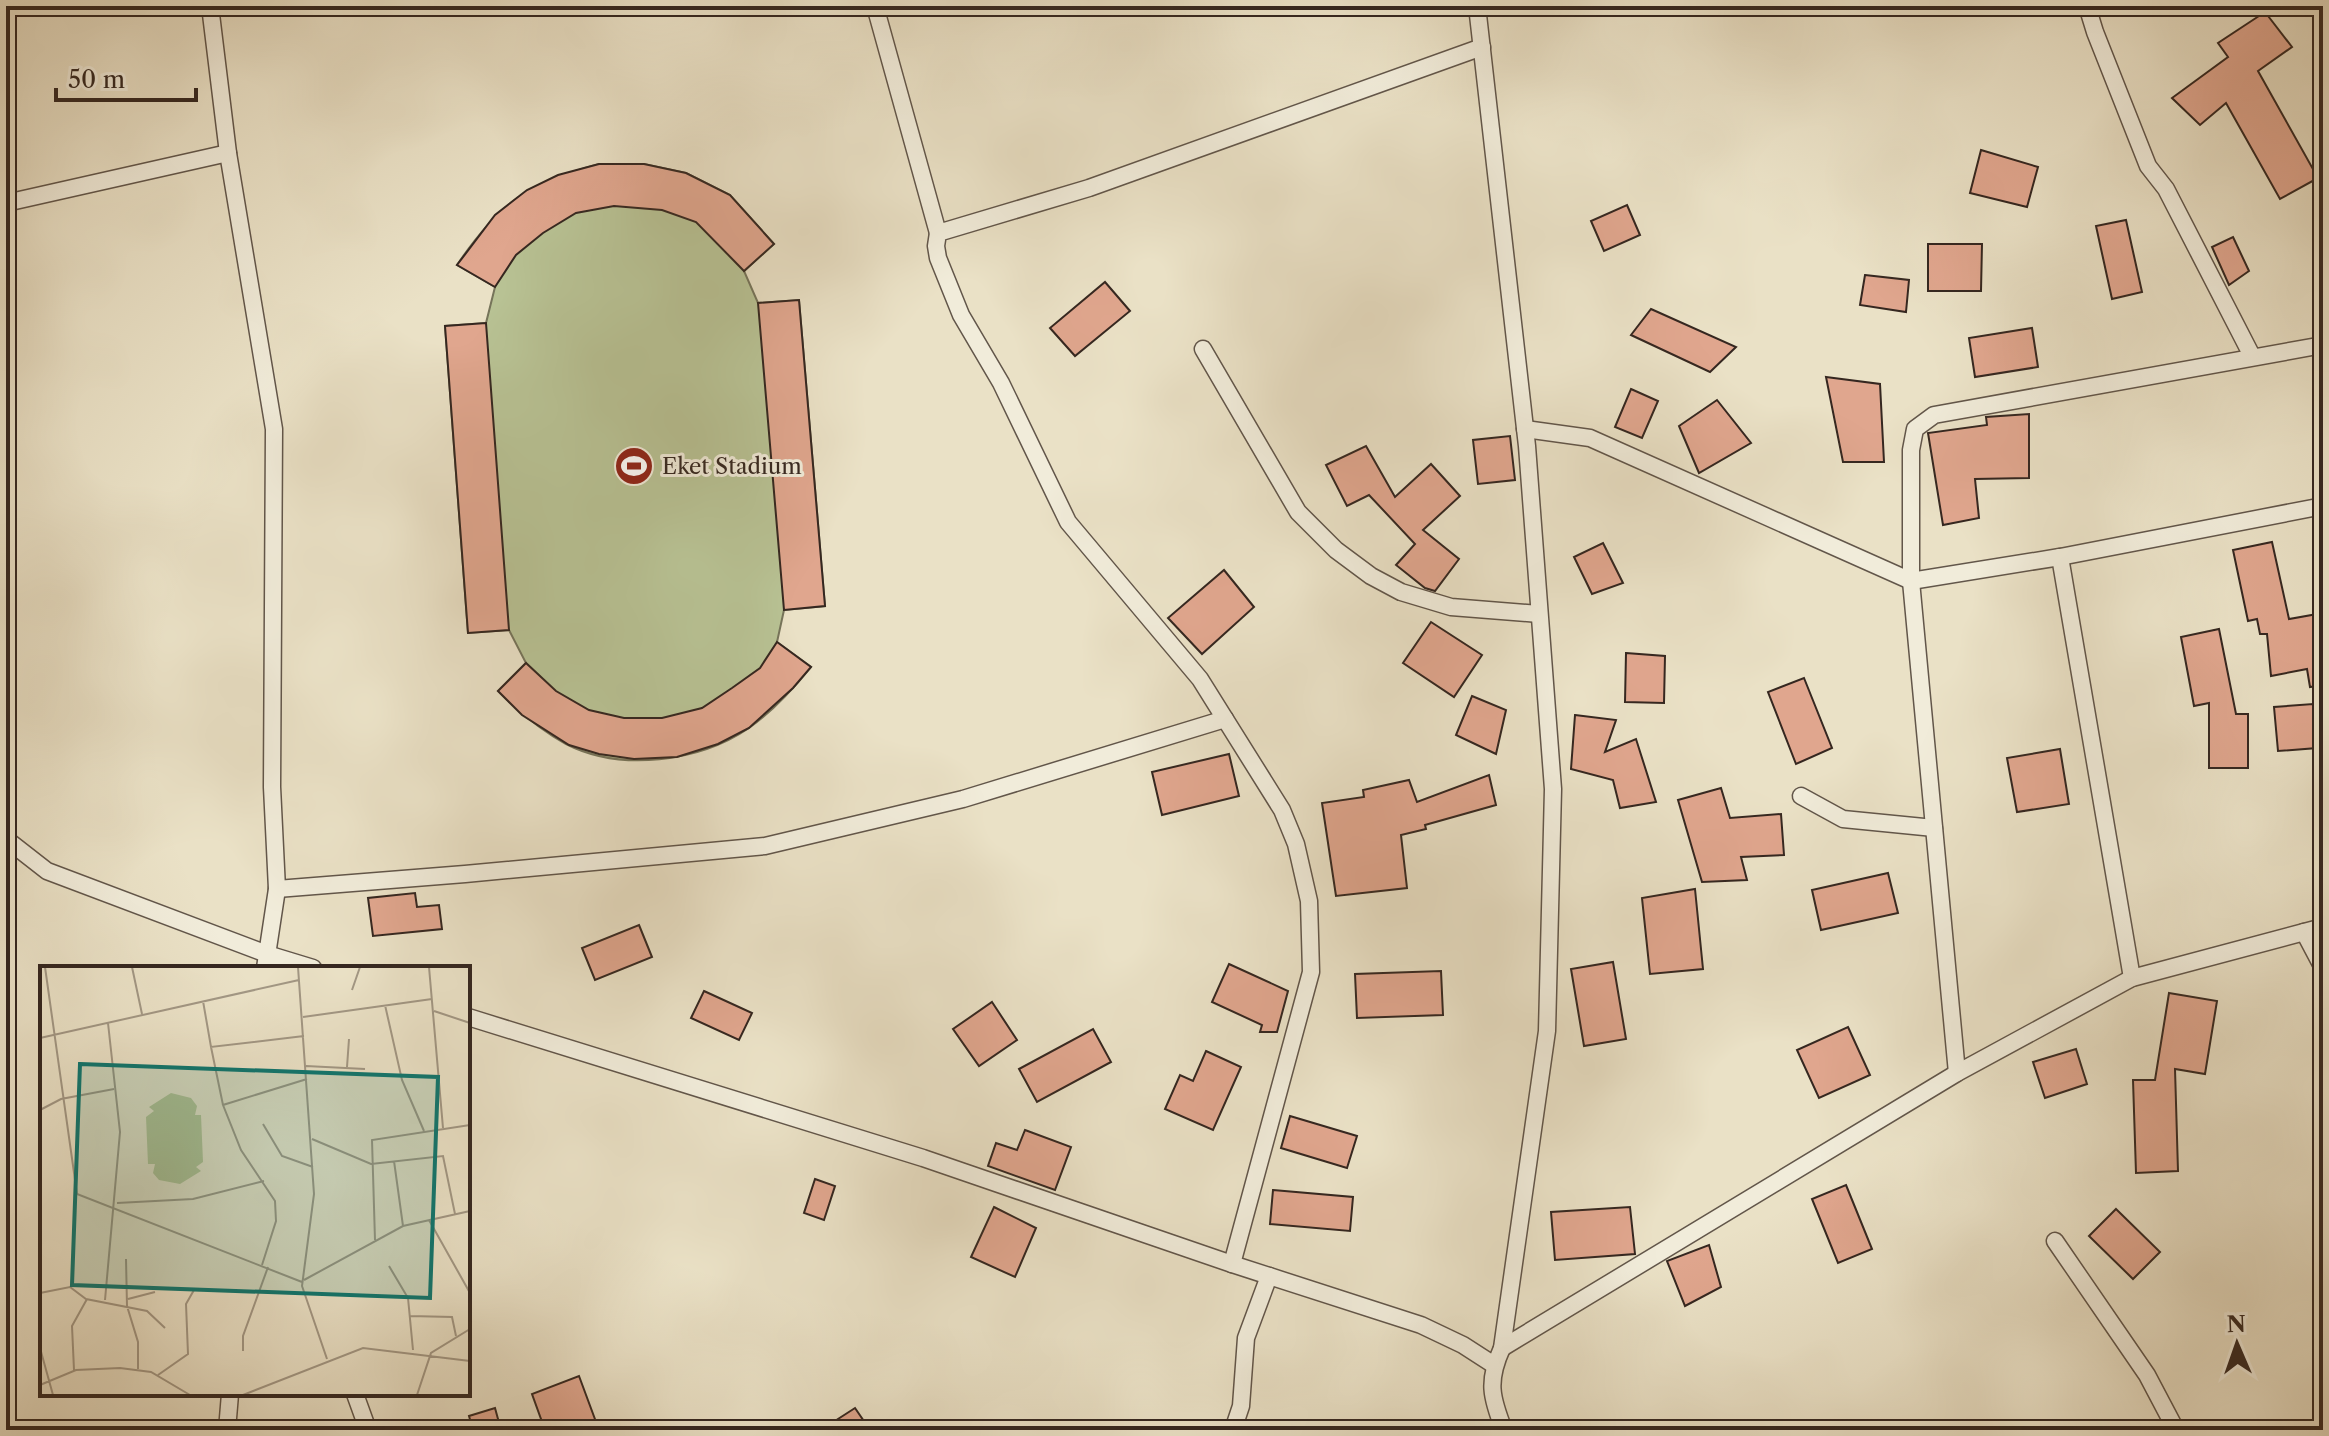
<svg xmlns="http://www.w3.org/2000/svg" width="2329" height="1436" viewBox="0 0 2329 1436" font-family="'Libre Caslon Text',serif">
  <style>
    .green { fill: #b8c294; stroke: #76745a; stroke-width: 2 }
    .building { fill: #e0a68e; stroke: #352720; stroke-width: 2 }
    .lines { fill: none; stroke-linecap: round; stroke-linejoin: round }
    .street-casing { stroke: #62564a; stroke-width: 19 }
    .street { stroke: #f1ecda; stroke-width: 16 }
    .labels { text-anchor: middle; stroke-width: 6; stroke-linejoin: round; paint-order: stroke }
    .poi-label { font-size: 22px; fill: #352720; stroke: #f1ecda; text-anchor: start }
    .inset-road { fill: none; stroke: #a29784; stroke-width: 2 }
    .view { fill: #0f766e; fill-opacity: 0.15; stroke: #0f766e; stroke-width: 4 }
    .inset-edge { fill: none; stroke: #352720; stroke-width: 4 }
  </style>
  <rect width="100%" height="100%" fill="#eae1c6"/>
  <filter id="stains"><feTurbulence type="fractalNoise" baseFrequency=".0025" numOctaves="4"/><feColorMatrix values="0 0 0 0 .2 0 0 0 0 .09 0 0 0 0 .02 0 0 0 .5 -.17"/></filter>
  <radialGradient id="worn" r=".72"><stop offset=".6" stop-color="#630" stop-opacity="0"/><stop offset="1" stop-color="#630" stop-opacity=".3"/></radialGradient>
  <path class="green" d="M599,164H644L686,173L730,195L774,244L744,271L758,303L799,300L825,606L784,610L777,642L811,667C793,689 773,711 749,728C699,762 621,772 566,744C540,730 519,712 498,691L526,663L509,630L468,633L445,326L486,323L495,287L457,265C499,203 528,183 599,164Z"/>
  <g class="building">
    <path d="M2265,12L2292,47L2258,71L2318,178L2280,199L2226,103L2200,125L2172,98L2228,57L2218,43Z"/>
    <path d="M1981,150L2038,167L2027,207L1970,193Z"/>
    <path d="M599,164H644L686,173L730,195L774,244L744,271L696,222L662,210L614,206L576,213L543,233L516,255L495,287L457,265L495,215L527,190L558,175Z"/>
    <path d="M1627,205L1640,235L1604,251L1591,221Z"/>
    <path d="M2126,220L2142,292L2112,299L2096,226Z"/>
    <path d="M2233,237L2249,271L2229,285L2212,247Z"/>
    <path d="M1928,244H1982L1981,291H1928Z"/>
    <path d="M1865,275L1909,280L1906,312L1860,305Z"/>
    <path d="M1105,282L1130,311L1075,356L1050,328Z"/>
    <path d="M799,300L825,606L784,610L758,303Z"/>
    <path d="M1651,309L1736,347L1710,372L1631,335Z"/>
    <path d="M486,323L509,630L468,633L445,326Z"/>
    <path d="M2032,328L2038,367L1975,377L1969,338Z"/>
    <path d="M1826,377L1880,384L1884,462H1843Z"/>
    <path d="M1631,389L1658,401L1642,438L1615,427Z"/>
    <path d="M1717,400L1751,443L1699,473L1679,426Z"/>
    <path d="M2029,414V478L1975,479L1979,518L1943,525L1928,433L1987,425L1986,417Z"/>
    <path d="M1510,436L1515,480L1478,484L1473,440Z"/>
    <path d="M1366,446L1395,497L1431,464L1460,496L1423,530L1459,559L1435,591L1425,588L1396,565L1415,544L1369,495L1347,506L1326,465Z"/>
    <path d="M2272,542L2289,619L2323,613V685L2310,687L2307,669L2271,676L2267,634H2260L2257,619L2248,621L2233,550Z"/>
    <path d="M1603,543L1623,583L1592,594L1574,557Z"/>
    <path d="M1224,570L1254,607L1202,654L1168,618Z"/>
    <path d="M1431,622L1482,655L1454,697L1403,663Z"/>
    <path d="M2219,629L2236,714H2248V768H2209V703L2194,706L2181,637Z"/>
    <path d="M777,642L811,667L793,688L749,728L718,744L677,757L634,759L599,754L569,745L522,715L498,691L526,663L556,691L589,710L624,718H662L702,708L732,688L760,668Z"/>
    <path d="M1626,653L1665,656L1664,703L1625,702Z"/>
    <path d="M1804,678L1832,748L1796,764L1768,692Z"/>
    <path d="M1472,696L1506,710L1496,754L1456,735Z"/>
    <path d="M2313,704L2317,748L2278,751L2274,707Z"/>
    <path d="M1575,715L1616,720L1605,752L1636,739L1656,802L1620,808L1613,780L1571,769Z"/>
    <path d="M2060,749L2069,804L2017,812L2007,758Z"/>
    <path d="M1229,754L1239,796L1162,815L1152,772Z"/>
    <path d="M1489,775L1496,805L1425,825L1426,829L1401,835L1407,888L1336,896L1322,803L1364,797L1363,790L1409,780L1417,802Z"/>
    <path d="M1721,788L1730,818L1781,814L1784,855L1741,857L1747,880L1702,882L1678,800Z"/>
    <path d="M1888,873L1898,913L1821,930L1812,890Z"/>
    <path d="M1695,889L1703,969L1650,974L1642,898Z"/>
    <path d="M415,893L417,907L439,905L442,929L373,936L368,898Z"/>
    <path d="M639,925L652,957L595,980L582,948Z"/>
    <path d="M1613,962L1626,1039L1584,1046L1571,969Z"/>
    <path d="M1229,964L1288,991L1277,1032H1260L1262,1025L1212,1002Z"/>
    <path d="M1441,971L1443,1015L1357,1018L1355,974Z"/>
    <path d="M704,991L752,1013L739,1040L691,1018Z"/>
    <path d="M2169,993L2217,1001L2205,1074L2175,1069L2178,1171L2136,1173L2133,1080H2155Z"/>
    <path d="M992,1002L1017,1040L979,1066L953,1029Z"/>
    <path d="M1848,1027L1870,1075L1819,1098L1797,1050Z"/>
    <path d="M1093,1029L1111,1062L1037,1102L1019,1069Z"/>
    <path d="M2076,1049L2087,1084L2045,1098L2033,1062Z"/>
    <path d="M1206,1051L1241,1067L1213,1130L1165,1109L1180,1075L1193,1081Z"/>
    <path d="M1290,1116L1357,1136L1347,1168L1281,1148Z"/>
    <path d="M1025,1130L1071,1147L1055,1190L988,1166L996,1143L1017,1150Z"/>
    <path d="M815,1179L835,1186L824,1220L804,1213Z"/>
    <path d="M1846,1185L1872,1249L1838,1263L1812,1199Z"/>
    <path d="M1273,1190L1353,1197L1350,1231L1270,1224Z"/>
    <path d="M994,1207L1036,1228L1015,1277L971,1257Z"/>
    <path d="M1630,1207L1635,1254L1555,1260L1551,1212Z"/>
    <path d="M2116,1209L2160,1252L2133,1279L2089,1236Z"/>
    <path d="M1709,1245L1721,1287L1685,1306L1667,1261Z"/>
    <path d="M579,1376L599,1430H545L532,1394Z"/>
    <path d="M495,1408L501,1430H473L469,1416Z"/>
    <path d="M855,1408L870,1430H821Z"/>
  </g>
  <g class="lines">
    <g class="street-casing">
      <g id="street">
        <path d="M210,6L228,153L274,429L272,787L277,889L265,968"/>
        <path d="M875,6L938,233"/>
        <path d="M1477,6L1527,446L1553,789L1547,1031L1502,1348C1487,1381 1491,1397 1504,1430"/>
        <path d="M2087,6L2095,32L2148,166L2166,189L2252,356"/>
        <path d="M6,203L228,153"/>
        <path d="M1203,349L1298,512L1336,550L1371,576L1401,592L1451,607L1539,614"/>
        <path d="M1525,429L1590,438L1911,581L2060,557L2323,506"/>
        <path d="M2060,557L2132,978"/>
        <path d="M1801,796L1843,819L1934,828"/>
        <path d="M6,839L47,871L267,954L313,968"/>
        <path d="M277,889L465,874L765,846L963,799L1225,719"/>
        <path d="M2304,932L2323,968"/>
        <path d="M468,1017L923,1158L1232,1264L1421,1325L1463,1345L1494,1365"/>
        <path d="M1957,1073L1911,581V450L1915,429L1934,415L2323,345"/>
        <path d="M2055,1241L2147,1375L2176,1430"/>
        <path d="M1232,1264L1311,972L1309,901L1296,844L1282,810L1200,679L1068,522L1001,383L961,315L938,258L936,246L938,233L1089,188L1482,47"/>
        <path d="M1502,1348L1957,1073L2132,978L2323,927"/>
        <path d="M355,1394L368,1430"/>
        <path d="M227,1430L230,1394"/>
        <path d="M1233,1430L1241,1406L1246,1338L1269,1276"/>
      </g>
    </g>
    <use href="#street" class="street"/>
  </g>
  <defs>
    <g id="stadium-disc" transform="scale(2)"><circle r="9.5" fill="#8f2418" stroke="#f1ecda"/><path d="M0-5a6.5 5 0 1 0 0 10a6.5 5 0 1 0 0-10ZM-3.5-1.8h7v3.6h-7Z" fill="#fff"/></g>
  </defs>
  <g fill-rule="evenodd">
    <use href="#stadium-disc" x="634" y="466"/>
  </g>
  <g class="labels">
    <g class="poi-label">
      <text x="662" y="474">Eket Stadium</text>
    </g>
  </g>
  <g transform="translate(40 966)">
    <rect width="430" height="430" fill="#eae1c6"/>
    <path d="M131,127L151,132L157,140L155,149H161L163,196L156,201L161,205L140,218L119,214L113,207L115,198H108L106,151L114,145L109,141Z" fill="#b8c294"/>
    <path class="inset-road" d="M5,1L37,228L262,316M92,1L102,48M258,1L274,228L262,320L287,393M389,1L403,162M312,24L320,1M163,35L171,81L264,70M345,39L362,114L384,165M394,45L430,57M263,51L392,33M0,72L259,14M171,81L183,139M266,100L325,103M307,101L309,73M0,144L21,133L74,123M223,158L242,190L273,201M272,173L331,198L403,190L415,248M354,195L363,260M77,237L153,233L224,215M389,254L430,327M335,274L332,174L430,159M86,293L87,340L98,376V403M222,299L236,255L235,235L201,184L183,139L267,113M349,300L368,332L373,384M264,314L363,260L430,245M0,327L30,321L46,333L107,345L125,362M88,333L115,326M65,334L80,166L68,57M370,350L412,351L416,370M0,382L13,429M203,385V370L228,301M34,404L32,360L47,333M118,409L148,388L146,338L154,324M0,419L36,404L80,402L111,406L150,429M203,429L323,382L430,395M377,429L391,387L430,363"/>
    <path class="view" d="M40,98L398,111L390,332L32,319Z"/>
    <rect width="430" height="430" class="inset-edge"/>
  </g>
  <rect width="2329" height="1436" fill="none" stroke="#eae1c6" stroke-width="32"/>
  <rect x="8" y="8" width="2313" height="1420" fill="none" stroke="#352720" stroke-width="4"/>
  <rect x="16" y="16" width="2297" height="1404" fill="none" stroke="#352720" stroke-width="2"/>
  <g transform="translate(2237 1344) rotate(358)" stroke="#f1ecda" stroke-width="6" paint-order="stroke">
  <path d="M0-6L14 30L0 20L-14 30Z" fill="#352720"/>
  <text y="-12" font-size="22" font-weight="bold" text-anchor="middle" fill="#352720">N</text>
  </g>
  <path d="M56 88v12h140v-12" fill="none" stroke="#352720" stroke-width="4"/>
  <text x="68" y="88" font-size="24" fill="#352720" stroke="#f1ecda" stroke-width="6" paint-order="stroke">50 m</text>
  <rect width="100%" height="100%" filter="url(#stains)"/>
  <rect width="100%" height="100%" fill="url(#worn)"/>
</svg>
